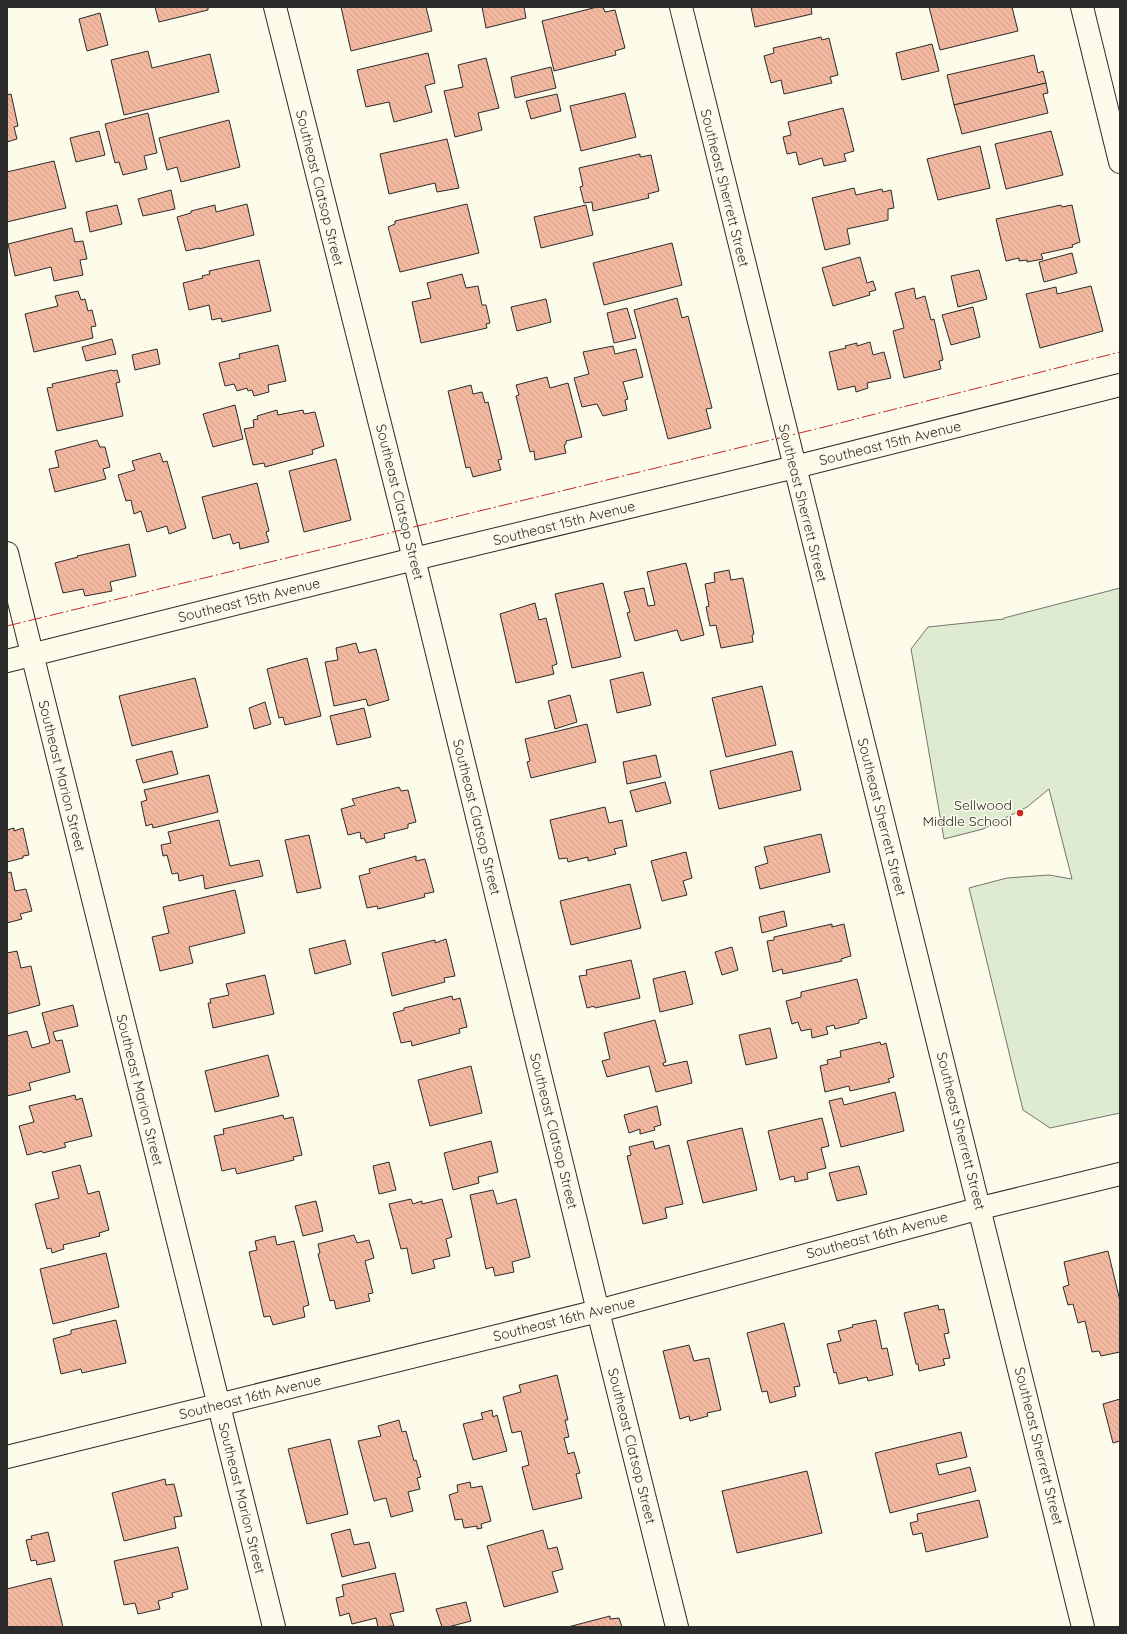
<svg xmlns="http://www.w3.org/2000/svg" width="1127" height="1634" viewBox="0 0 1127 1634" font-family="Quicksand,sans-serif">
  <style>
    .grass { fill: #deebd1; stroke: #74746e }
    .building { fill: url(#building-back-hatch); stroke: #2b2b2b }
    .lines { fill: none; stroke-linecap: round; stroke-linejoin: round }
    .street-casing { stroke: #2b2b2b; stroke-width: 24 }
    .street { stroke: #fdfbea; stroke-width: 22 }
    .power { stroke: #c62828; stroke-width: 1; stroke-dasharray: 14 3 2 3; stroke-linecap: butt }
    .poi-dot { fill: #c62828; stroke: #fdfbea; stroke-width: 1.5 }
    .labels { text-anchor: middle; stroke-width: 3; stroke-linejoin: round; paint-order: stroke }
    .street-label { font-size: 14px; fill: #2b2b2b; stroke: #fdfbea }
    .poi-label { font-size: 14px; fill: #2b2b2b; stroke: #fdfbea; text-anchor: end }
  </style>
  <defs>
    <pattern id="building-back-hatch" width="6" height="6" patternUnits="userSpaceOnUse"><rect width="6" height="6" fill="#f2b8a0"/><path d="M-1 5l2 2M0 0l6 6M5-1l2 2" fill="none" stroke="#d09e8a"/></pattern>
  </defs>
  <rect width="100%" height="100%" fill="#fdfbea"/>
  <path class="grass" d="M1120,588V1113L1050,1128L1023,1110L969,888L1007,878L1049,875L1072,879L1049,789L1027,807L983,829L944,839L911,649L928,627L1004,619V618Z"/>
  <g class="building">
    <path d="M155,7H208V10L159,22Z"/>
    <path d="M341,7H426L432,31L351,51Z"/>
    <path d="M482,7H524L526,18L486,28Z"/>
    <path d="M597,7H603L605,12L615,10L625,48L615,51L616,55L554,71L542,21Z"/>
    <path d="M751,7H811L812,14L755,27Z"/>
    <path d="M929,7H1012L1018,31L940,50Z"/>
    <path d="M100,13L108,45L87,51L79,19Z"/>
    <path d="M821,37L822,40L829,38L838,75L830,77L832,83L784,94L781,80L771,83L764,56L774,53L773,48Z"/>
    <path d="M932,44L939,71L902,80L896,53Z"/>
    <path d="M148,51L152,68L210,54L219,92L124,115L111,60Z"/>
    <path d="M428,53L435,83L425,86L432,112L394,122L389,102L366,107L357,70Z"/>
    <path d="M1034,55L1038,73L1043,71L1046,83L954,105L947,75Z"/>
    <path d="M486,58L499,108L478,113L482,130L455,137L444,91L463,87L458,65Z"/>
    <path d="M551,67L556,88L515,98L511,77Z"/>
    <path d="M1046,83L1048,93L1043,94L1048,113L962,134L954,105Z"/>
    <path d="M625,93L636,137L581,151L570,106Z"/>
    <path d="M11,94L18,126L14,127L17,139L7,142V95Z"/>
    <path d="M557,94L561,111L531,119L526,101Z"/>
    <path d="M843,108L854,151L844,154L846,161L824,166L822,158L799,165L796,152L787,154L783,137L791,135L788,122Z"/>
    <path d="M148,113L157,153L144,156L147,169L123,175L119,162L115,163L105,124Z"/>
    <path d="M229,120L240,167L181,182L177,167L167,170L159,138Z"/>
    <path d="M99,131L105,155L76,162L70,138Z"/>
    <path d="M1051,131L1063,175L1006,189L995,144Z"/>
    <path d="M447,139L459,188L437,192L435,183L389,194L380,154Z"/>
    <path d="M980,146L990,188L938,200L927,159Z"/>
    <path d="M640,154V157L651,155L659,191L648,194L649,198L593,211L592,202L584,203L580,187L583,186L579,168Z"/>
    <path d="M54,161L66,208L7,222V172Z"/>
    <path d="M854,188L856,195L882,189L883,192L891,190L894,208L888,209V220L847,229L850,244L825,250L812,198Z"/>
    <path d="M171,190L175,209L143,216L138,199Z"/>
    <path d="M247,204L254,235L199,249V248L186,251L177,217L191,213V211L215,205L216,212Z"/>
    <path d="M467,204L479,253L400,272L388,227L395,224V221Z"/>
    <path d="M117,205L122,224L90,232L86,212Z"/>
    <path d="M586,205L593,235L541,248L534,217Z"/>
    <path d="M1061,205L1062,207L1072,205L1080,242L1072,245L1073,247L1041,254L1043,259L1027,262V260L1019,261V258L1006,261L996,219Z"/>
    <path d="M72,228L75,242L83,241L87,259L80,260L83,275L54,281L51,267L15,276L8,244Z"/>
    <path d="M672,243L682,285L604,305L593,263Z"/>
    <path d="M1072,253L1077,273L1044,282L1039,262Z"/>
    <path d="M860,257L867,283L873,281L876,290L869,292L870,295L833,306L822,268Z"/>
    <path d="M259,260L271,311L222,322L221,318L212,320L209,305L189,310L183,283L203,278L202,276L210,274L209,271Z"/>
    <path d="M979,270L987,299L958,307L951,276Z"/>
    <path d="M462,274L466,288L478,286L482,305H486L490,323L486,324L487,328L421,343L412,302L431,298L427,283Z"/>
    <path d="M1091,286L1103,331L1040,348L1026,294L1056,287L1057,294Z"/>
    <path d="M914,288L916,299L925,296L931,320L934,319L943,360L939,361L941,369L904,378L893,331L904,328L895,293Z"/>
    <path d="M78,291L81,300L85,299L88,311L92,310L96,326L91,327L93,338L34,352L25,314L58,306L55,296Z"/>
    <path d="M677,298L682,318L688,316L712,408L706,409L711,428L668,439L634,310Z"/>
    <path d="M546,299L551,322L517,331L511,307Z"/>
    <path d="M973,307L980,337L951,345L942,315Z"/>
    <path d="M627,308L636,338L614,343L607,313Z"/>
    <path d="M112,339L116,354L86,361L82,347Z"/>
    <path d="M870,342L873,355L884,352L891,378L867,383L868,388L856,392L855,386L838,390L829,352L846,348L845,346L857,343V346Z"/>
    <path d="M278,345L286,381L268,385L269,392L254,396L252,390L248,391L247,388L237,391L234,384L225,386L219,363L240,358L239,354Z"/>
    <path d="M613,346L615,354L636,349L643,377L623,382L628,399L625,400L627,410L603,416L597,404L582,407L574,378L589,374L583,352Z"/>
    <path d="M157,349L160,364L135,370L132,355Z"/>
    <path d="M112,370L113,371L117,370L120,382L116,383L123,416L57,431L47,388L53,387L52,384Z"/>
    <path d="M547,377L550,388L568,383L582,437L566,441V444L564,445L566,453L535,460L534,451L530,452L516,396L519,395L516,385Z"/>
    <path d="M471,385L473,394L482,392L485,403L488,402L502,459L498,460L501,470L473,477L470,467L466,468L448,391Z"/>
    <path d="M235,405L243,439L213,447L203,414Z"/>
    <path d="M277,410L278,415L303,410L304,414L315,412L324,446L312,450L313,454L265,467L264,463L253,465L244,429L254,427L253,420L258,419L257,416Z"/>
    <path d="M97,440L100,447H105L110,467L103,469L106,479L55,492L49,469L59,467L55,451Z"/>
    <path d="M160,453L163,462L167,461L186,528L169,534L167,526L147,532L141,511L134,514L131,500L126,501L118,475L135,470L132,461Z"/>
    <path d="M336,459L351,520L304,532L289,471Z"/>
    <path d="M257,483L269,531L266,532L269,542L240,549L239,542L233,544L230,534L213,539L202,497Z"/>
    <path d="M129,544L136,576L110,582L112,591L85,596L83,589L63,593L55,563L78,557L77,556Z"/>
    <path d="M686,563L704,635L681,641L677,630L635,641L627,613L630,612L624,592L644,588L648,606L655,605L647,572Z"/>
    <path d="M729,570L731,580L743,578L754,634L752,635L753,642L721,648L716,625L710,626L706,607L709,606L705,584L715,582L714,573Z"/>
    <path d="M603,583L621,657L572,668L555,594Z"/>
    <path d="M535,603L539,620L546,618L557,664L552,666L554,674L516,683L500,614Z"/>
    <path d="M356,643L359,653L376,649L389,700L368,706L366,699L334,706L325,662L338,660L336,648Z"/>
    <path d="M307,658L321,716L285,725L283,717L279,718L267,669Z"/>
    <path d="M643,672L651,705L617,713L610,680Z"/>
    <path d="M195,678L208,727L132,746L119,696Z"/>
    <path d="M762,686L776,745L726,757L712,698Z"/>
    <path d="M570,695L577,722L555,729L548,701Z"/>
    <path d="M265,702L271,724L254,729L249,708Z"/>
    <path d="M364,708L371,737L337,745L330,716Z"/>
    <path d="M587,724L596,762L531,778L527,762L530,761L525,739Z"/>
    <path d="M172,751L178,774L143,783L136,760Z"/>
    <path d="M792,751L801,790L719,809L710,771Z"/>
    <path d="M656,755L661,777L627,784L623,762Z"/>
    <path d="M209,775L218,812L153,828L152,824L146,826L141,802L147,800L144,790Z"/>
    <path d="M665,782L671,803L636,812L630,791Z"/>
    <path d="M399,787L401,791L408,790L416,822L408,824V828L384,834L385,838L366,843L364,838L361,839L360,832L348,835L341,809L355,805L352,799Z"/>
    <path d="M605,807L609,823L622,820L627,846L614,849L616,854L588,861V857L568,862L567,858L559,859L550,820Z"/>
    <path d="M219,820L230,866L259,860L263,876L205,889L203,875L179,881L178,873L172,874L167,855L163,856L161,845L171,843L168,832Z"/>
    <path d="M14,828V831L23,828L29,855L23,856V858L7,862V830Z"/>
    <path d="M821,834L830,872L760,889L755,867L768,863L764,847Z"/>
    <path d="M309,835L321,888L297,893L285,840Z"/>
    <path d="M686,852L692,878L683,881L687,895L662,901L651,861Z"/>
    <path d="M416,856V861L425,859L434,892L424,894L425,897L378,909L377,906L367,908L359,876L370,873L369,869Z"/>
    <path d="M11,872L15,891L26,889L32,911L20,914L22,919L7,923V873Z"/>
    <path d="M630,884L641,928L571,945L560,901Z"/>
    <path d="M235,890L245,933L189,947L193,963L160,971L152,937L169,933L163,907Z"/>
    <path d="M784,911L787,926L762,933L759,917Z"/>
    <path d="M832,924V927L844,924L851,956L841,959L842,961L783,974L782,969L773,972L767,941L774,940V937Z"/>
    <path d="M446,939L455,976L444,978L445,982L392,996L382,953L435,940V943Z"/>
    <path d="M345,940L351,964L315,974L309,949Z"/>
    <path d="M732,947L738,970L722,975L715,952Z"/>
    <path d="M17,951L21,968L31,966L40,1005L7,1014V953Z"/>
    <path d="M631,960L640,998L595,1008L594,1006L587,1008L579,976L587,975L586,970Z"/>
    <path d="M685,971L693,1004L660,1012L653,979Z"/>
    <path d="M265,975L274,1014L213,1028L208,1003H211L210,999L229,995L226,984Z"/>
    <path d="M857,979L867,1018L859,1020V1023L835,1029L834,1025L826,1027L828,1034L812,1038L811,1029L801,1031L798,1022L792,1024L786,1001L801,997V992Z"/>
    <path d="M452,996L453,1000L460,998L467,1027L459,1029L460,1033L412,1046L411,1041L401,1043L393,1013L404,1010V1008Z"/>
    <path d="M73,1005L78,1026L53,1032L56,1041L62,1040L70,1072L29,1083L31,1090L7,1096V1036L27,1031L32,1048L50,1043L42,1013Z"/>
    <path d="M655,1020L666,1062L663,1063L664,1066L687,1061L692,1083L656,1092L649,1066L607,1077L602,1061L610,1059L604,1033Z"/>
    <path d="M770,1028L777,1058L746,1065L739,1035Z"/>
    <path d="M880,1042L881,1045L886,1043L894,1077L888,1079L890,1082L850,1091L849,1086L825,1092L820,1066L828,1064L827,1060L841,1057L840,1051Z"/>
    <path d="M268,1055L279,1096L215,1112L205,1071Z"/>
    <path d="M471,1066L482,1113L430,1126L418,1080Z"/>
    <path d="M895,1092L904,1131L841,1147L829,1101L842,1098L844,1105Z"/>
    <path d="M75,1095L76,1100L82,1098L92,1136L64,1143L66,1147L43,1153L42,1151L27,1155L19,1126L34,1122L29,1106Z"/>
    <path d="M657,1106L661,1125L654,1127L655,1130L640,1134V1129L629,1133L624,1115Z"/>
    <path d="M283,1115L284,1119L293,1117L302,1155L293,1157L294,1160L237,1174L235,1168L222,1171L214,1136L224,1134L223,1129Z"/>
    <path d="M822,1118L829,1146L821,1148L826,1168L807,1173L808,1179L795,1182L794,1176L780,1180L768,1131Z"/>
    <path d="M742,1128L757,1190L703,1203L687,1141Z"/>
    <path d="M491,1141L498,1172L478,1177L479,1183L453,1190L444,1153Z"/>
    <path d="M653,1141L655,1149L669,1145L683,1204L665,1208L667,1218L643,1224L627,1156L631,1155L629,1147Z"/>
    <path d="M389,1162L396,1190L379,1194L373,1166Z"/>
    <path d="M80,1165L88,1194L99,1191L109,1230L99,1233L100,1236L63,1245L64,1249L52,1253L51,1248L47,1249L35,1204L59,1198L52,1172Z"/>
    <path d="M859,1166L867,1194L837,1201L829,1173Z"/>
    <path d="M493,1190L497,1204L516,1199L530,1257L512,1262L514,1272L495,1276L493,1267L486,1269L470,1195Z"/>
    <path d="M411,1199L413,1204L422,1201V1204L442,1199L452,1237L446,1239L450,1256L433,1260L435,1268L412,1274L407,1248L401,1249L389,1204Z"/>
    <path d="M316,1201L323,1231L303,1236L295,1206Z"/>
    <path d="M354,1235L357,1243L369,1240L374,1258L365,1261L373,1293L368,1294L370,1301L336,1309L334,1300L330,1301L318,1254L320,1253L318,1244Z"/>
    <path d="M275,1236L277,1245L294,1241L309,1305L303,1307L305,1317L273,1325L270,1316L264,1317L249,1252L257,1250L255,1241Z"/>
    <path d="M1108,1251L1120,1301V1352L1101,1356L1099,1351L1092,1352L1085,1321L1078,1323L1073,1304L1068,1305L1063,1287L1069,1285L1064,1262Z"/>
    <path d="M106,1253L119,1307L53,1324L40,1269Z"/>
    <path d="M938,1305L939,1310L944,1309L949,1333L944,1334L950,1358L943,1359L945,1365L919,1371L918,1364H916L904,1313Z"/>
    <path d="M116,1320L126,1363L82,1373L81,1369L61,1374L53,1339L71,1334V1330Z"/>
    <path d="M876,1320L882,1349L887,1348L893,1375L868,1381L867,1377L839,1384L836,1372L834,1373L827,1344L841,1341L838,1331L853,1327L852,1325Z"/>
    <path d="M784,1323L800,1386L794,1387L796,1396L770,1403L767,1391L762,1392L747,1333Z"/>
    <path d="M689,1345L694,1361L709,1358L721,1410L707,1413L708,1416L690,1421L689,1416L680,1419L663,1351Z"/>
    <path d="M557,1375L568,1420H565L569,1437L564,1438L568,1454L574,1452L580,1473L576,1474L582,1498L533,1510L522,1467L529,1465L521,1431L512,1433L503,1397L521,1392L519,1385Z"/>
    <path d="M1120,1399V1441L1113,1443L1103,1404Z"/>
    <path d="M492,1410L493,1417L497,1415L507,1451L473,1460L463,1424L483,1419L481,1413Z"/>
    <path d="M399,1420L402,1432L406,1431L414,1461L416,1460L421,1477L417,1478L420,1489L408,1492L413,1511L391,1517L386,1498L374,1501L358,1441L381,1436L378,1426Z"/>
    <path d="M961,1432L967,1457L936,1464L939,1475L970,1467L976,1491L890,1513L875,1453Z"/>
    <path d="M330,1439L348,1514L307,1524L288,1449Z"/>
    <path d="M807,1471L822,1533L737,1553L722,1491Z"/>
    <path d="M165,1479L166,1485L174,1484L182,1516L174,1517L176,1528L124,1541L112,1493Z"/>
    <path d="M470,1482L471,1488L482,1486L491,1521L481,1524L482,1528L477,1529V1526L464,1528L462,1519L455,1520L449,1495L458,1492L457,1485Z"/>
    <path d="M979,1500L988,1537L926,1552L922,1533L913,1535L910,1523L918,1521L917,1514Z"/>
    <path d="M350,1529L354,1545L369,1542L376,1568L342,1577L331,1534Z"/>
    <path d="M543,1530L548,1549L557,1547L563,1569L552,1572L558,1592L504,1607L487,1546Z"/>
    <path d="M48,1532L55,1561L37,1565L36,1560L31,1561L26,1540L32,1539L31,1536Z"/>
    <path d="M178,1547L188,1589L172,1593L173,1597L158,1601L160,1609L138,1614L135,1603L124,1605L114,1561Z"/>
    <path d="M395,1573L404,1611L390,1614L394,1626L378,1627L376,1618L352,1624L349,1613L340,1616L336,1598L344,1596L342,1585Z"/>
    <path d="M51,1578L63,1627H7V1589Z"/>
    <path d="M466,1602L471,1621L448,1627H442L436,1609Z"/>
    <path d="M610,1616V1619L619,1618L622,1627H568Z"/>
  </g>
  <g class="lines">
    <g class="street-casing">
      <g id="street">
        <path d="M275,7L414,559L598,1311L677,1627"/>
        <path d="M681,7C814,547 951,1086 1083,1627"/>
        <path d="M1082,7L1120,162"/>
        <path d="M7,553L274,1627"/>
        <path d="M7,661L414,559L795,467L1120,385"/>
        <path d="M7,1457L598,1311L981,1208L1120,1174"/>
      </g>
    </g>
    <use href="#street" class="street"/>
    <path class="power" d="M7,626L816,429L1120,352"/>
  </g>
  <circle class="poi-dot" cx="1020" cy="813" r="4"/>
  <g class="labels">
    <g class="street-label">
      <text transform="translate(320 188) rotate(76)" y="5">Southeast Clatsop Street</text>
      <text transform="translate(725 188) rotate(76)" y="5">Southeast Sherrett Street</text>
      <text transform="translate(890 443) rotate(-14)" y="5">Southeast 15th Avenue</text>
      <text transform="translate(400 502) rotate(76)" y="5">Southeast Clatsop Street</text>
      <text transform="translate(803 503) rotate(76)" y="5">Southeast Sherrett Street</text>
      <text transform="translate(564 523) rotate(-14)" y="5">Southeast 15th Avenue</text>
      <text transform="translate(249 600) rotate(-14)" y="5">Southeast 15th Avenue</text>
      <text transform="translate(62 776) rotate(76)" y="5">Southeast Marion Street</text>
      <text transform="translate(477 817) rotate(76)" y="5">Southeast Clatsop Street</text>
      <text transform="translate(882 817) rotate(76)" y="5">Southeast Sherrett Street</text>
      <text transform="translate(140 1090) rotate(76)" y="5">Southeast Marion Street</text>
      <text transform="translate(554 1131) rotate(76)" y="5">Southeast Clatsop Street</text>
      <text transform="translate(961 1131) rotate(76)" y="5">Southeast Sherrett Street</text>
      <text transform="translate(877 1235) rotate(-15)" y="5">Southeast 16th Avenue</text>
      <text transform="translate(564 1319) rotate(-14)" y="5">Southeast 16th Avenue</text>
      <text transform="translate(250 1397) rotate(-14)" y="5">Southeast 16th Avenue</text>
      <text transform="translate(632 1446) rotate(76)" y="5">Southeast Clatsop Street</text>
      <text transform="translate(1039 1446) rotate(76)" y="5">Southeast Sherrett Street</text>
      <text transform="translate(242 1498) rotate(76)" y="5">Southeast Marion Street</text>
    </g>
    <g class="poi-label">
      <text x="1012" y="810">Sellwood<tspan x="1012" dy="16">Middle School</tspan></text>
    </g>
  </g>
  <rect width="1127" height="1634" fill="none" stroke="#2b2b2b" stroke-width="16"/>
</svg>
